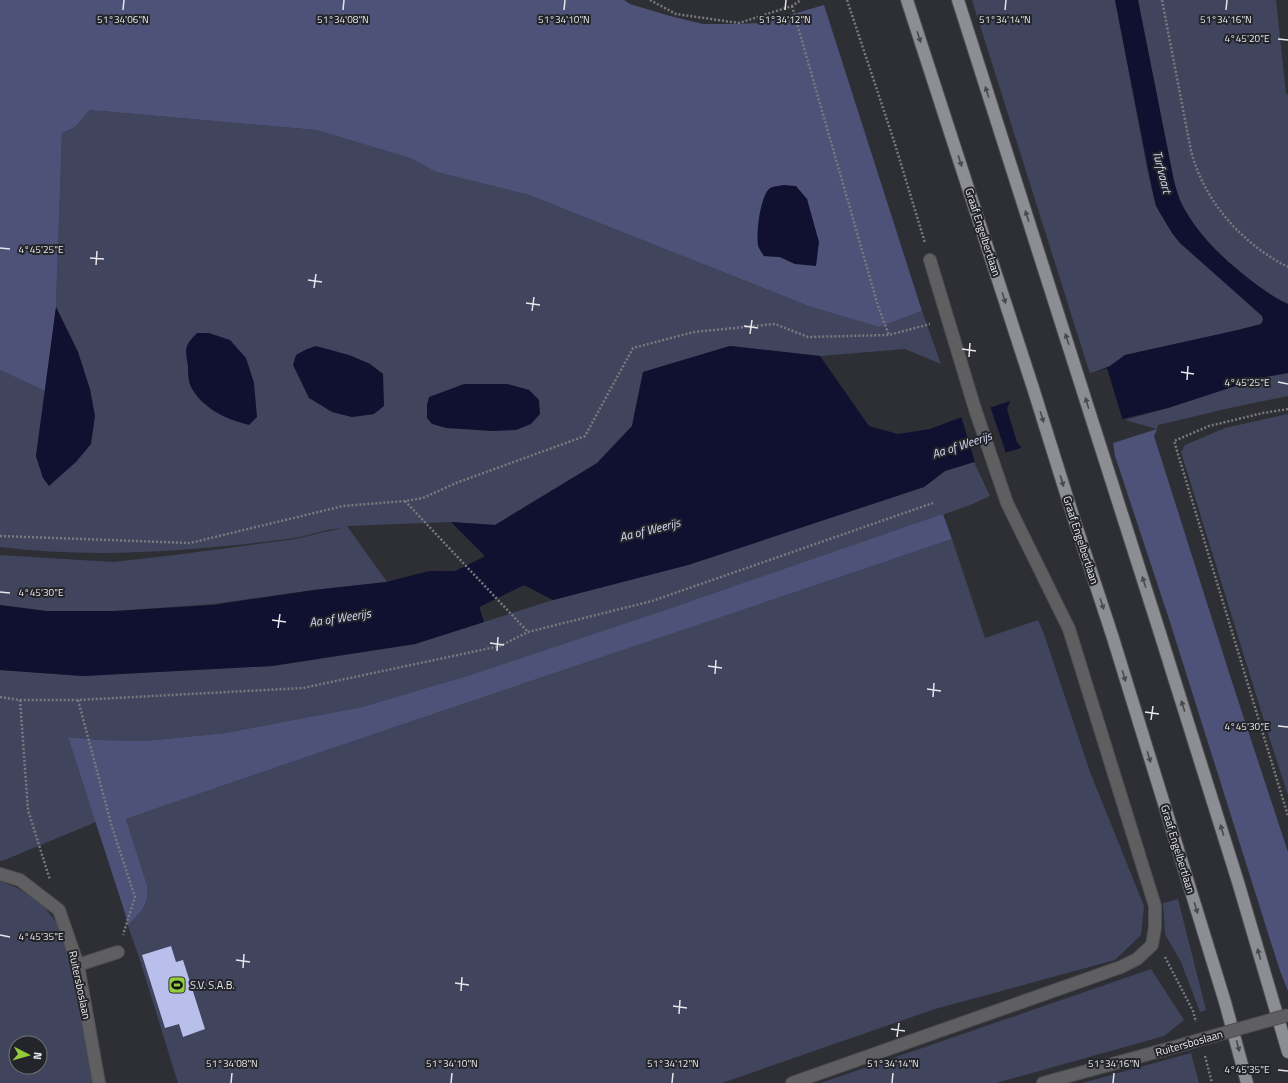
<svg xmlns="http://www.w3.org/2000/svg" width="1288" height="1083" viewBox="0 0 1288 1083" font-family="'Titillium Web',sans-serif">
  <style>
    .green { fill: #41445d; fill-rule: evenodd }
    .forest { fill: #4e5278; fill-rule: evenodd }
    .water { fill: #101130 }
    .pier { fill: #2e2f34 }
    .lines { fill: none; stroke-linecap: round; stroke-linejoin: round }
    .river { stroke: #101130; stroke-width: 43 }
    .building { fill: #b9bfeb }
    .minor-casing { stroke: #4c4c51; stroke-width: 14 }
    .major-casing { stroke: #4c4c51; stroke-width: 14 }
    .path { stroke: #79797e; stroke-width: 2.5; stroke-dasharray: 2 2; stroke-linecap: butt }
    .minor { stroke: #5f5f62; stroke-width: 12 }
    .major { stroke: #8d8e93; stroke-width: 12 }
    .minor-bridge-casing { stroke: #4c4c51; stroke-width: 14; stroke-linecap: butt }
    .minor-bridge { stroke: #5f5f62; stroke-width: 12 }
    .oneway { fill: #494a4f }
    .ticks { fill: none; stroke: #e7e7eb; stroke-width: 1.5 }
    .labels { text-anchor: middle; stroke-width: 4; stroke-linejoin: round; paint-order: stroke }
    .street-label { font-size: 11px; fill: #e7e7eb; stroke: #24252a }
    .poi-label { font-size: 11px; fill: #e7e7eb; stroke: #24252a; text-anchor: start }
    .water-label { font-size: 12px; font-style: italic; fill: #d8dcf7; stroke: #24252a }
    .ticks-label { font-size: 10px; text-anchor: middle; fill: #e7e7eb; stroke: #24252a; stroke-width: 4; stroke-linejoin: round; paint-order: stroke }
  </style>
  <rect width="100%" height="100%" fill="#2e2f34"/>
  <g class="green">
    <path d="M972,0H1115L1148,173L1156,206L1172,233L1180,243L1263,316V320L1261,324L1238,330L1125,355L1110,366L1090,374Z"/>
    <path d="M1138,0H1276L1286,93L1288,95V304C1276,299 1267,292 1257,285C1229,264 1202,240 1185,210C1177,197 1174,181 1171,166Z"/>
    <path d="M90,110L316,130L410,158L436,172L529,195L811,307L879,327L922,311L941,364L905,349L820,356L730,346L643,372L632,426L598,463L495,525L451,522L347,526L387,582L314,590L213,604L115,611H46L0,605V555L113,562L175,555L295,539L342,528C324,529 306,537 288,539C192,551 97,559 0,547V370L45,391L36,456L43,478L49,486L91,444V437L78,352L56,307L62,133L75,127ZM349,355L370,364L383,374L374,414L352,417L332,412ZM507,384L529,390L539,400L493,431L472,429Z"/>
    <path d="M1288,373V396L1234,407L1158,425L1157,429L1125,420L1168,408L1260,378Z"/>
    <path d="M1288,414V795L1271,743L1181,452L1185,445L1225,428Z"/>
    <path d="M974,462L990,496L968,506L668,609L467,676L362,707L225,733L145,741L100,740L68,737L96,822L2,861H0V670L83,676L272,666L415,644L553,600L688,565L924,487L945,471Z"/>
    <path d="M952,539L985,638L1038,620L1044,634L1090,772L1144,906L1141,935L1115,960L935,1009L722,1083H178L138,954L128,926C140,912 150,906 147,885L126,819C400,724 676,633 952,539Z"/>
    <path d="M0,881L15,887L40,901L61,929L75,974L94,1083H0ZM16,1043H40V1067H16Z"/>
    <path d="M1178,899L1206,1010L1200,1012L1181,962L1165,934L1163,903Z"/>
    <path d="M1151,969L1184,1020L1164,1036L996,1083H821Z"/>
    <path d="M1191,1053L1199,1083H1082Z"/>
  </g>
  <g class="forest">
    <path d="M0,0H624L630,4L670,16L703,24H731L762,23L824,5L922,311L879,327L811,307L529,195L436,172L410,158L316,130L90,110L75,127L62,133L56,307L45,391L0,370ZM758,227L795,264L780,257L764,256L758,246Z"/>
    <path d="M1157,429L1154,436L1233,685L1288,852V991L1280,971L1169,619L1115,456L1113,443Z"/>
    <path d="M943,514L952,539C676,633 400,724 126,819L147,885C150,906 140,912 128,926L125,913L68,737L100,740L145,741L225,733L362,707L467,676L668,609Z"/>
  </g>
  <g class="water">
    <path d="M1115,0H1138L1171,166C1174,181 1177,197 1185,210C1202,240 1229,264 1257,285C1267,292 1276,299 1288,304V373L1260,378L1168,408L1106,423L974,462L945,471L924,487L688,565L553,600L491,568L483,554L451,522L495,525L597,463L632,426L643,372L730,346L820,356L869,426L898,434L930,429L962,417L1090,374L1110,366L1125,355L1238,330L1261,324L1263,320L1262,316L1180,243L1172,233L1156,206L1152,189Z"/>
    <path d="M784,185L796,186L807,199L819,242L816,266L795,264L780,257L764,256C762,253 759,249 758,245C756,233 760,198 769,189C772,186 779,186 784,185Z"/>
    <path d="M56,307L78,352L90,389L95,416L91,444L76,462L49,486L43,478L36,456Z"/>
    <path d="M197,333H209L230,340L246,358L254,383L257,417L249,425C226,419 203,409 191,387C188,381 188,372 188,366C185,348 184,346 197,333Z"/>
    <path d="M316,346L349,355L370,364L383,374L384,406L374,414L352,417L332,412L309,398L293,365L296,355L307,349Z"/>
    <path d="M464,384H507L529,390L539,400L540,414L531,424L516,430L493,431L446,428L432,424L427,418V405L429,397Z"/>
    <path d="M429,571H455L473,587L484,622L415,644L272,666L83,676L0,670V605L46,611H115L213,605L314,590L386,582Z"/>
  </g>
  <g class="pier">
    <path d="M1107,368L1123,421L1023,450L1017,442L1007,409L1011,399Z"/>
    <path d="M990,406L1006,453L975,462L961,416Z"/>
  </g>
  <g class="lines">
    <path class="river" d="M417,606L443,601L514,566L556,555"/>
  </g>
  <path class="building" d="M171,946L176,962L183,960L205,1029L183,1037L179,1024L165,1028L142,955Z"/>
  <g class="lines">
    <g class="minor-casing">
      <g id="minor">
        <path d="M0,874L20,880L59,910L78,965L99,1083"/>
        <path d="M78,965L118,952"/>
        <path d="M792,1083L1121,967L1137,959L1152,945L1155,927V906L1069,629L1007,503L975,409L930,260"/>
        <path d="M1043,1083L1167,1049"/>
      </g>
    </g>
    <g class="major-casing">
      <g id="major">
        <path d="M907,0L1034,391L1073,516L1113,638L1225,1002L1247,1083"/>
        <path d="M958,0L1158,627L1238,882L1288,1052"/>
      </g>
    </g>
    <g class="path">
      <path d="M650,0L676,14L739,23L792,6L801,0"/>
      <path d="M847,0L894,141L925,243"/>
      <path d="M1162,0L1191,151C1204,201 1242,244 1288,267"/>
      <path d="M792,6L878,306L889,335"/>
      <path d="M1288,409L1263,413L1209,426L1174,441L1288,816"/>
      <path d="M405,501L528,632"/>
      <path d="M0,536L190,543L343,506L405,501L423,498L456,483L585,436L633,348L694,332L775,324L808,337L889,335L930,324"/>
      <path d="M0,697L20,700H78L303,688L500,646L528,632L652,601L933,503"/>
      <path d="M20,700L28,810L50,880"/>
      <path d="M78,700L112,827L135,897L123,935"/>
      <path d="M1165,957L1193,1011L1196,1022"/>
      <path d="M1205,1056L1212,1083"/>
    </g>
    <use href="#minor" class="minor"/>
    <use href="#major" class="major"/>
    <g class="minor-bridge-casing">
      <path id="minor-bridge" d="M1167,1049L1288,1015"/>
    </g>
    <use href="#minor-bridge" class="minor-bridge"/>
  </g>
  <defs><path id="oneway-solid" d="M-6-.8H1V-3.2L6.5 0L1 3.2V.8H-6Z"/></defs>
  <g class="oneway">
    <use href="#oneway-solid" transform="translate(919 37) rotate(72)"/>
    <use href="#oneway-solid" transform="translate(987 92) rotate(-108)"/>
    <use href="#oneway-solid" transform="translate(960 161) rotate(72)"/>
    <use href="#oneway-solid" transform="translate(1027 216) rotate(-108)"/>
    <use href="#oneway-solid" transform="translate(1004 298) rotate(72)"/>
    <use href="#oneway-solid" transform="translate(1067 339) rotate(-108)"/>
    <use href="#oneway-solid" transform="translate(1087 403) rotate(-107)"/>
    <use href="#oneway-solid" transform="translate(1042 417) rotate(73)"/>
    <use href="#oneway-solid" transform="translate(1062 481) rotate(73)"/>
    <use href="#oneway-solid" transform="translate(1144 582) rotate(-108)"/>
    <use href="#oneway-solid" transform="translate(1102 604) rotate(72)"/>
    <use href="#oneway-solid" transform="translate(1124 676) rotate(73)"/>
    <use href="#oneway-solid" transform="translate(1183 706) rotate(-107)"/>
    <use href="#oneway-solid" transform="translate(1149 757) rotate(73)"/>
    <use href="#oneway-solid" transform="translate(1222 830) rotate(-107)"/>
    <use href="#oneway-solid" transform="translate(1196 908) rotate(73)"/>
    <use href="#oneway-solid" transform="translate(1259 954) rotate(-106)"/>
    <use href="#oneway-solid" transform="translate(1238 1046) rotate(75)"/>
  </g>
  <path class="ticks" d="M123,10L124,0M343,10L344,0M564,10L565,0M785,10L786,0M1005,10L1006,0M1226,10L1227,0M1278,39L1288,40M0,248L10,249M90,258L104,259M96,265L97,251M308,280L322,282M314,288L316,274M526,303L540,305M532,311L534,297M744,326L758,328M750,334L752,320M962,349L976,351M969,357L970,343M1181,372L1194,374M1187,380L1188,366M1278,382L1288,384M0,592L10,593M272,620L286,622M278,628L280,614M490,643L504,645M497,651L498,637M708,666L722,668M715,674L716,660M927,689L941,691M933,697L934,683M1145,712L1159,714M1151,720L1153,706M1278,726L1288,727M0,935L10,937M236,960L250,962M243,968L244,954M455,983L469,985M461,991L462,977M673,1006L687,1008M679,1014L680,1000M891,1029L905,1031M897,1037L899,1023M1278,1070L1288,1071M231,1083L232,1073M451,1083L452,1073M672,1083L673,1073M892,1083L893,1073M1113,1083L1114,1073"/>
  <defs>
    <g id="stadium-square" transform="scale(0.9)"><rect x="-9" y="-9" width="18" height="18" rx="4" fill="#93cc3d" stroke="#24252a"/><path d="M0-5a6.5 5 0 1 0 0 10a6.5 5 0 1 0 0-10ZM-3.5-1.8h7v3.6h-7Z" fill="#111"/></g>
  </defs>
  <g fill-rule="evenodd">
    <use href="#stadium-square" x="177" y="985"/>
  </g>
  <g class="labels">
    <g class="street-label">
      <text transform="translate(983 232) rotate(72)" y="4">Graaf Engelbertlaan</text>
      <text transform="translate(1081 540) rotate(72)" y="4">Graaf Engelbertlaan</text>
      <text transform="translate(1178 849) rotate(73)" y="4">Graaf Engelbertlaan</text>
      <text transform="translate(80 985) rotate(78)" y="4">Ruitersboslaan</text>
      <text transform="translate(1189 1043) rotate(-16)" y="4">Ruitersboslaan</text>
    </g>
    <g class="poi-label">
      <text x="190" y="989">S.V. S.A.B.</text>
    </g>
    <g class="water-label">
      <text transform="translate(1162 172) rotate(76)" y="4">Turfvaart</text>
      <text transform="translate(962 445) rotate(-18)" y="4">Aa of Weerijs</text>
      <text transform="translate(650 530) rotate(-14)" y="4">Aa of Weerijs</text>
      <text transform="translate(340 618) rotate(-9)" y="4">Aa of Weerijs</text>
    </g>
  </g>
  <g class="ticks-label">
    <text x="123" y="23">51°34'06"N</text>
    <text x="343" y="23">51°34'08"N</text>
    <text x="564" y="23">51°34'10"N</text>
    <text x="785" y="23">51°34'12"N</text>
    <text x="1005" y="23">51°34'14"N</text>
    <text x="1226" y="23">51°34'16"N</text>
    <text x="1247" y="42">4°45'20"E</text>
    <text x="41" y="253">4°45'25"E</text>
    <text x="1247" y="386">4°45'25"E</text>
    <text x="41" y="596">4°45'30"E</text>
    <text x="1247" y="730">4°45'30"E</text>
    <text x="41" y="940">4°45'35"E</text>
    <text x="232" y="1067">51°34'08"N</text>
    <text x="452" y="1067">51°34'10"N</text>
    <text x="673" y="1067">51°34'12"N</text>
    <text x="893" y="1067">51°34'14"N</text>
    <text x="1114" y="1067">51°34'16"N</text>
    <text x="1247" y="1073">4°45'35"E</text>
  </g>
  <g transform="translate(28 1055) rotate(96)"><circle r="19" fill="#24252a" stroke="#727377"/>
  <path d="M0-3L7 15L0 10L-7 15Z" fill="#93cc3d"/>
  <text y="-6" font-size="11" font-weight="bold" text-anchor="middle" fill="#e7e7eb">N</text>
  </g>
</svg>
